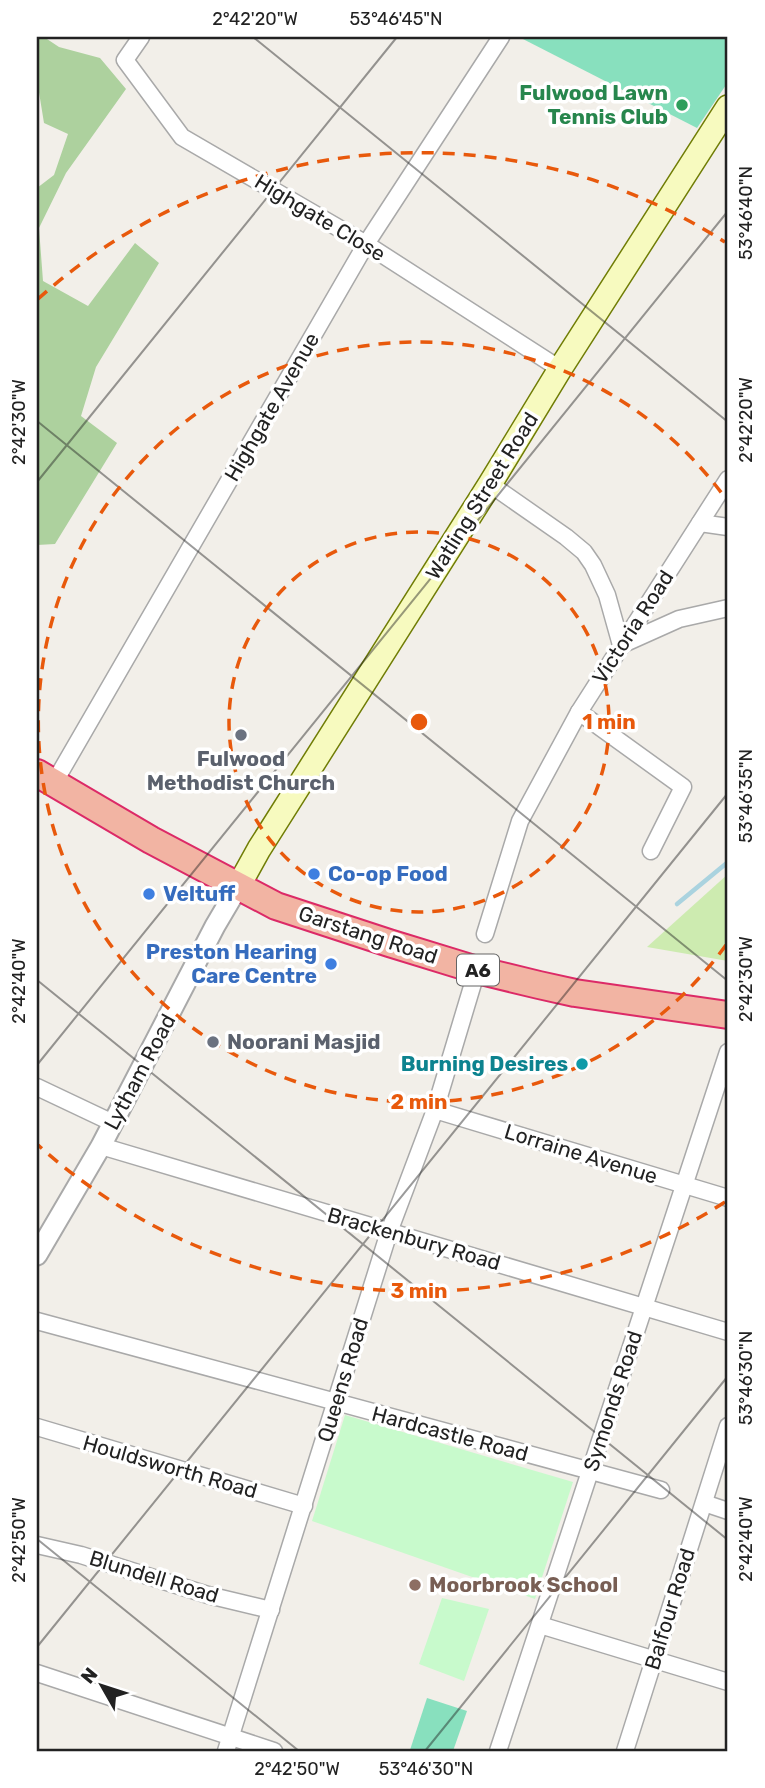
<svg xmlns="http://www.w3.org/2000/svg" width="765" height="1788" viewBox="0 0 765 1788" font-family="Rubik,sans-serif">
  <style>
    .grass { fill: #cdebb0 }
    .forest { fill: #add19e }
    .park { fill: #c8facc }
    .pitch { fill: #88e0be }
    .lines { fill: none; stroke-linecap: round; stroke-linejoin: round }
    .stream { stroke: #aad3df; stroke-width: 4.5 }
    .minor-casing { stroke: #a9a9a9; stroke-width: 19 }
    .tertiary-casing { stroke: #a9a9a9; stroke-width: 23 }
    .secondary-casing { stroke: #707d05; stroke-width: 26 }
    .trunk-casing { stroke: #dc2a67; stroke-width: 30 }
    .minor { stroke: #fff; stroke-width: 16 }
    .tertiary { stroke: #fff; stroke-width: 19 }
    .secondary { stroke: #f7fabf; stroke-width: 23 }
    .trunk { stroke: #f2b4a3; stroke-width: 26 }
    .ticks { fill: none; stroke: #222; stroke-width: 2; stroke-opacity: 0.45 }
    .ring { fill: none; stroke: #e8590c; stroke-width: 3.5; stroke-dasharray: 12 9 }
    .leisure-dot { fill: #2e9e5b; stroke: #fff; stroke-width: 2.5 }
    .worship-dot { fill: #6b7280; stroke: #fff; stroke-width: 2.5 }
    .shop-dot { fill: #3f7fe0; stroke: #fff; stroke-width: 2.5 }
    .culture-dot { fill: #0f9aa8; stroke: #fff; stroke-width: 2.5 }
    .education-dot { fill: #8d6e63; stroke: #fff; stroke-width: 2.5 }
    .labels { text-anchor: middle; stroke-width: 7; stroke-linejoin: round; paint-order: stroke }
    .shield { fill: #fff; stroke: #646464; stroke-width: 2 }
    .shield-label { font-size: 19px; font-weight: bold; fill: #222 }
    .leisure-label { font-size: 21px; font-weight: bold; fill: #27864d; stroke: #fff; text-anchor: end }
    .street-label { font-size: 21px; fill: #222; stroke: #fff }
    .worship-label { font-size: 21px; font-weight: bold; fill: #5b616d; stroke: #fff }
    .shop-label { font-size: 21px; font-weight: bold; fill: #366cbe; stroke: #fff; text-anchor: start }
    .culture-label { font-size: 21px; font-weight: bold; fill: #0d838f; stroke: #fff; text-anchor: end }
    .education-label { font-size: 21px; font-weight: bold; fill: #785e54; stroke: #fff; text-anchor: start }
    .centre { fill: #e8590c; stroke: #fff; stroke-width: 3.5 }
    .ring-label { font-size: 21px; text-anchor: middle; font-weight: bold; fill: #e8590c; stroke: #fff; stroke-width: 7; stroke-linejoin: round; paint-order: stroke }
    .neatline { fill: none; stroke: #222; stroke-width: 2.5 }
    .ticks-label { font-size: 18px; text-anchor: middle; fill: #222 }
  </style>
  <rect width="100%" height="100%" fill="#f2efe9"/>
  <path class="grass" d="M728,874V961L647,947Z"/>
  <path class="forest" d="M37,37H44L59,47L100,58L126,89L66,173L39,228L43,281L88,306L135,243L159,263L96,367L81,416L117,443L55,544L37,545V188L54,175L68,134L44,123L37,80Z"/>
  <g class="park">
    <path d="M345,1415L573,1482L535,1599L312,1521Z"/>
    <path d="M442,1598L489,1609L464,1681L419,1664Z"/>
  </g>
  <g class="pitch">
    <path d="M519,37H724L728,39V82L697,128Z"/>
    <path d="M427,1698L467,1711L453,1751L410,1750Z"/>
  </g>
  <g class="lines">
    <path class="stream" d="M677,904L728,862"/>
    <g class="minor-casing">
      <g id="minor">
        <path d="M141,37L125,60L182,137L366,244L560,369"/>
        <path d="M490,484L566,537L584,552L593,565L607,595L621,645L679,619L728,608"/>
        <path d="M700,523L728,527"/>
        <path d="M579,712L683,787L651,851"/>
        <path d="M54,783L366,244L501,37"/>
        <path d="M485,934L520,821L579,712L728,479"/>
        <path d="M37,1087L113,1123"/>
        <path d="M435,1110L728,1198"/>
        <path d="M101,1146L728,1332"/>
        <path d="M37,1321L661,1490"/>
        <path d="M37,1427L304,1506"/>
        <path d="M704,1503L728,1511"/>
        <path d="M37,1545L81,1555L208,1595L271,1610"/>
        <path d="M540,1625L728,1682"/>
        <path d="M37,1673L274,1751"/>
        <path d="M226,1751L389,1232L435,1110L477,970"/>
        <path d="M498,1751L728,1052"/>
        <path d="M625,1751L728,1426"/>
      </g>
    </g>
    <g class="tertiary-casing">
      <path id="tertiary" d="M37,1255L101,1146L215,926L238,887"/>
    </g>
    <g class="secondary-casing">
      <path id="secondary" d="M238,887L259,849L490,484L560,369L728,107"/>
    </g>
    <g class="trunk-casing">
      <path id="trunk" d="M37,773L151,840L276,906L389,943L477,970L539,985L575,993L728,1015"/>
    </g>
    <use href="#minor" class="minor"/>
    <use href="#tertiary" class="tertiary"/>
    <use href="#secondary" class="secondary"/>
    <use href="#trunk" class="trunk"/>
  </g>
  <path class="ticks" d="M253,37L728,422M37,421L728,981M37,482L397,37M37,980L728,1540M37,1065L728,211M37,1539L299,1751M37,1647L728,793M425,1751L728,1376"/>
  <g class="ring">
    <circle cx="419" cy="722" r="190"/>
    <path d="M726 945A380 380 0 1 1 726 499"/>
    <path d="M725 1202A569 569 0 0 1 38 1145M38 299A569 569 0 0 1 725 242"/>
  </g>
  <circle class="leisure-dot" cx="682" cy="105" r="7"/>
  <g class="worship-dot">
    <circle cx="241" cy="735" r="7"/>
    <circle cx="213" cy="1042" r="7"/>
  </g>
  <g class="shop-dot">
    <circle cx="314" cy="874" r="7"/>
    <circle cx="149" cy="894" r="7"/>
    <circle cx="331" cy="964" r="7"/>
  </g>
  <circle class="culture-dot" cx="582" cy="1064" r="7"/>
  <circle class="education-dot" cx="415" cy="1585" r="7"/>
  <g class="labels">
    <rect class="shield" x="457" y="954.5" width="42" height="31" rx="5"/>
    <g class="shield-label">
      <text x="478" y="977">A6</text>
    </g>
    <g class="leisure-label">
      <text x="668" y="100">Fulwood Lawn<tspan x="668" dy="24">Tennis Club</tspan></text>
    </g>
    <g class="street-label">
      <text transform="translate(320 218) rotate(31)" y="7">Highgate Close</text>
      <text transform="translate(272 407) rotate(-60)" y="7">Highgate Avenue</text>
      <text transform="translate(482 496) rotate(-58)" y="7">Watling Street Road</text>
      <text transform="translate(633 627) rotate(-57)" y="7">Victoria Road</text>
      <text transform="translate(368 935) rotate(18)" y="7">Garstang Road</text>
      <text transform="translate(140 1072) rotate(-62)" y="7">Lytham Road</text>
      <text transform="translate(581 1154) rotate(17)" y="7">Lorraine Avenue</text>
      <text transform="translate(414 1239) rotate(16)" y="7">Brackenbury Road</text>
      <text transform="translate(343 1380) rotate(-73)" y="7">Queens Road</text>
      <text transform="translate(613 1401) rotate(-72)" y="7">Symonds Road</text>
      <text transform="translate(450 1434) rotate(15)" y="7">Hardcastle Road</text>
      <text transform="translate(170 1467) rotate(16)" y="7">Houldsworth Road</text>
      <text transform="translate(154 1577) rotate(17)" y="7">Blundell Road</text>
      <text transform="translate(670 1609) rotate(-73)" y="7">Balfour Road</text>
    </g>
    <g class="worship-label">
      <text x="241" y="766">Fulwood<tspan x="241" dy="24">Methodist Church</tspan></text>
      <text x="227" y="1049" text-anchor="start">Noorani Masjid</text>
    </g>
    <g class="shop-label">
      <text x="328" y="881">Co-op Food</text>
      <text x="163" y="901">Veltuff</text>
      <text x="317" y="959" text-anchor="end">Preston Hearing<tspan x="317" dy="24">Care Centre</tspan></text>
    </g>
    <g class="culture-label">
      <text x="568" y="1071">Burning Desires</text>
    </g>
    <g class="education-label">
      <text x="429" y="1592">Moorbrook School</text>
    </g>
  </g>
  <circle cx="419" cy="722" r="10" class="centre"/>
  <g class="ring-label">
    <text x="609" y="729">1 min</text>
    <text x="419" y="1109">2 min</text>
    <text x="419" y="1298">3 min</text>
  </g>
  <rect width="765" height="1788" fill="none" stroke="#ffffff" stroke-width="77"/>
  <g transform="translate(102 1686) rotate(309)" stroke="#ffffff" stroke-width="5" paint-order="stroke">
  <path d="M0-5L12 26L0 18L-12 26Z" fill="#222222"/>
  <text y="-10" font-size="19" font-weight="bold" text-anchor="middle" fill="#222222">N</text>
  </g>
  <rect x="38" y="38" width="688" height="1712" class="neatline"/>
  <g class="ticks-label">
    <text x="255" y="25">2°42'20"W</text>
    <text x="396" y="25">53°46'45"N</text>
    <text transform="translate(746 213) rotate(-90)" y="6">53°46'40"N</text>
    <text transform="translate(746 420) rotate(-90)" y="6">2°42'20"W</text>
    <text transform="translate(19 422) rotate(-90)" y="6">2°42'30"W</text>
    <text transform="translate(746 796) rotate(-90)" y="6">53°46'35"N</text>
    <text transform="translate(746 979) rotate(-90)" y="6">2°42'30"W</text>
    <text transform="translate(19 981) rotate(-90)" y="6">2°42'40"W</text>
    <text transform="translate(746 1378) rotate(-90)" y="6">53°46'30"N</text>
    <text transform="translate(746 1539) rotate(-90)" y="6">2°42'40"W</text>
    <text transform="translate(19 1540) rotate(-90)" y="6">2°42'50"W</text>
    <text x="297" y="1775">2°42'50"W</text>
    <text x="426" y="1775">53°46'30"N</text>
  </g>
</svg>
